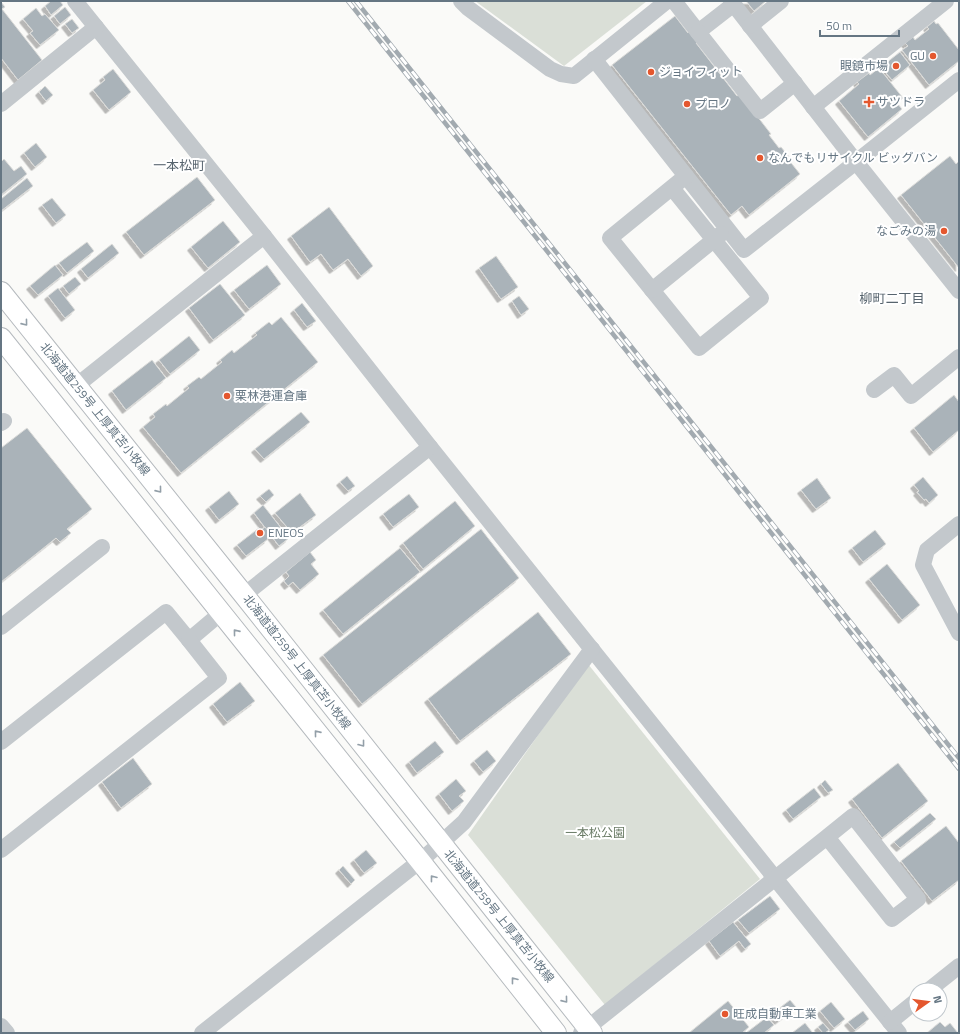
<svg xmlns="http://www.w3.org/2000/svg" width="960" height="1034" viewBox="0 0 960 1034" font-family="'Titillium Web','Noto Sans JP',sans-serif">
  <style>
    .green { fill: #dadfd7 }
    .building { fill: #aab3b9; stroke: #dcdcda; filter: url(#shadow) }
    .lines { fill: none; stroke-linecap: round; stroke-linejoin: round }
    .major-casing { stroke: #b5babe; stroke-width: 22 }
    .minor { stroke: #c3c8cc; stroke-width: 16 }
    .major { stroke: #fff; stroke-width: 20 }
    .rail-casing { stroke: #a2aab0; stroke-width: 4.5 }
    .rail { stroke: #fff; stroke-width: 3; stroke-dasharray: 9; stroke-linecap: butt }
    .oneway { stroke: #939fa8 }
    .poi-dot { fill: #e4572e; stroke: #fff; stroke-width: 1.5 }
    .labels { text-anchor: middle; stroke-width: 4; stroke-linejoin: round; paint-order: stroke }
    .poi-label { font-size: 12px; fill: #657683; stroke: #fff; text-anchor: start }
    .street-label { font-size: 12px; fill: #657683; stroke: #fff }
    .park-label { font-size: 12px; fill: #687a64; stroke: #fff }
    .neighbourhood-label { font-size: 13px; fill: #57646e; stroke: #fff }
  </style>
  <defs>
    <filter id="shadow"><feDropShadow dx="-3.5" dy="3.5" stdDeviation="0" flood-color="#0004"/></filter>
  </defs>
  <rect width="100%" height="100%" fill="#fafaf8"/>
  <g class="green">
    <path d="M475,1H647L564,66Z"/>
    <path d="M588,664L760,879L605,1005L468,835Z"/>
  </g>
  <g class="building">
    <path d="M51,1H60L63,5L51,15L45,6Z"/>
    <path d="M746,1H766L754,11Z"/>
    <path d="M1,2L5,7L2,9L42,60L18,80L1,58Z"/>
    <path d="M65,7L71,15L60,24L54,16Z"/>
    <path d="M36,8L42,16L45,14L59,30L40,45L30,33L33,31L23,19Z"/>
    <path d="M675,16L688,33L690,31L699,41L696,43L737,96L740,94L771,134L769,135L779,148L781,147L790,158L788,159L800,174L749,215L742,206L731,215L612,65Z"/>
    <path d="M72,19L79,28L72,33L65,24Z"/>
    <path d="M934,21L936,24L938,23L959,50V61L929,85L902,50L908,46L905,43L913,37L915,40L929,29L927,27Z"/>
    <path d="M900,52L910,65L892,80L881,67Z"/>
    <path d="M879,68L903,98L897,103L902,109L868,137L839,101L859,84L857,82L869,73L870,75Z"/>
    <path d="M113,69L131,92L109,110L93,90L105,80L103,77Z"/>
    <path d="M45,86L53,95L46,101L39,92Z"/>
    <path d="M36,143L47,157L35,167L24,153Z"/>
    <path d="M950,156L956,164L959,161V268L901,195Z"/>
    <path d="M4,159L14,171L21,166L27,174L1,195V162Z"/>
    <path d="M197,177L215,200L144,255L126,232Z"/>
    <path d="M27,178L33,186L1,211V199Z"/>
    <path d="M52,198L66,215L56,223L42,205Z"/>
    <path d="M329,207L373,266L361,276L348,259L333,270L321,254L310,262L291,236Z"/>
    <path d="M223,221L240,242L208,268L191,247Z"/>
    <path d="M87,242L94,251L67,273L59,263Z"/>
    <path d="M112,244L119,253L88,278L81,269Z"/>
    <path d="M496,256L518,287L501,299L479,268Z"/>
    <path d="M55,265L63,275L38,295L30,286Z"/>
    <path d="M267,265L281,284L249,309L234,290Z"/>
    <path d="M75,277L81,284L69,294L63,286Z"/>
    <path d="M220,284L245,315L213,340L189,308Z"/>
    <path d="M58,288L75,310L65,318L48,296Z"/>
    <path d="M519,296L529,309L521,315L512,301Z"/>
    <path d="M302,303L316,321L307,327L294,310Z"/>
    <path d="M281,317L318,362L181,473L143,427L155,417L153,414L166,404L167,406L189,388L187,386L199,377L201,379L222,362L220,360L232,350L234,353L257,335L255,333L269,322L272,325Z"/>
    <path d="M189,336L200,350L170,374L159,360Z"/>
    <path d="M152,360L166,378L126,410L112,391Z"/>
    <path d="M954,395L959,402V430L933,452L914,428Z"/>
    <path d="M301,412L310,422L264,459L255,449Z"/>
    <path d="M27,428L92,509L67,529L71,533L60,542L56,538L1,582V448Z"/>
    <path d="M347,476L355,486L348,491L340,482Z"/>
    <path d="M923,477L938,495L929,503L926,499L924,500L917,492L919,491L914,485Z"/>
    <path d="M817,478L831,498L816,509L801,490Z"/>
    <path d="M269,489L274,495L266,502L260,496Z"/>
    <path d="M229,491L239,504L219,520L209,507Z"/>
    <path d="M300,493L316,515L292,533L275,513Z"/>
    <path d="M409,494L419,507L393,527L383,514Z"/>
    <path d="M455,501L475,526L423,569L403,543Z"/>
    <path d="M263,505L289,538L279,546L254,513Z"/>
    <path d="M265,527L271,535L267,538L268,539L246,556L237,545L259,528L261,530Z"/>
    <path d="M481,529L519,578L362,704L323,655Z"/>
    <path d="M875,530L886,544L863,562L852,548Z"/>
    <path d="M400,548L420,572L343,634L323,610Z"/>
    <path d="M310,552L316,560L311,564L319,574L300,590L293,582L288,586L284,581L289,576L286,572Z"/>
    <path d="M887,564L920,605L902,620L869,579Z"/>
    <path d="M538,612L571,654L460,741L428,699Z"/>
    <path d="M240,682L255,701L227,722L213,704Z"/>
    <path d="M435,741L444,752L417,773L409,762Z"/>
    <path d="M487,750L496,761L483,772L474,761Z"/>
    <path d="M133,758L152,784L121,808L102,782Z"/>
    <path d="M898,763L928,801L882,838L852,799Z"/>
    <path d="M456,779L466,791L459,796L464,801L452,811L439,794Z"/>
    <path d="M825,780L833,790L828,793L821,784Z"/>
    <path d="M814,788L821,797L793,819L786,810Z"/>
    <path d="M930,813L936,819L900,848L894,842Z"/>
    <path d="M946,826L959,843V880L932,901L901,861Z"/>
    <path d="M366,850L377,863L364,873L354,860Z"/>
    <path d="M343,866L355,880L351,884L339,870Z"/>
    <path d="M770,896L780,909L749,933L738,920Z"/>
    <path d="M733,922L751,944L745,949L739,941L720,956L709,941Z"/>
    <path d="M790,1000L796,1007L778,1021L772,1014Z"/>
    <path d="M728,1001L749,1027L742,1033H689Z"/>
    <path d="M831,1002L845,1019L834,1028L820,1011Z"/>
    <path d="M863,1011L869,1019L855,1030L848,1022Z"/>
    <path d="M767,1017L774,1025L764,1033H746Z"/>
    <path d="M940,1022L945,1027L950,1023L958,1033H927Z"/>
    <path d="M805,1023L812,1032L811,1033H792Z"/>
    <path d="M823,1023L829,1030L825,1033H823L818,1027Z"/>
  </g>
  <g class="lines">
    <g class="major-casing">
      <g id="major">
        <path d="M1,292L244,595L592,1033"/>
        <path d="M1,338L420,861L556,1033"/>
      </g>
    </g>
    <g class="minor">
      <path d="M75,1L264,236L430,447L899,1033"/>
      <path d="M461,1L468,8L550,69L561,74L574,76L667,1"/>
      <path d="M674,1L698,32L734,4"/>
      <path d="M731,1L856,162L959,291"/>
      <path d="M750,26L781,1"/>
      <path d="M698,32L760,111L795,83"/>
      <path d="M594,59L744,250L856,162L959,80"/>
      <path d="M1,104L96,27"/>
      <path d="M813,107L946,1"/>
      <path d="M672,188L761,298L699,348L610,238L686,176"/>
      <path d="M652,290L721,234"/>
      <path d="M76,386L264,236"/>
      <path d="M874,390L894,375L911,396L959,357"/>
      <path d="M1,423L4,421"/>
      <path d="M959,524L927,550L923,565L959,633"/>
      <path d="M244,595L430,447"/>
      <path d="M1,627L102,547"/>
      <path d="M1,742L166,612L189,640L221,613"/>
      <path d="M1,850L219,678L189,640"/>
      <path d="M929,990L959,966"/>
      <path d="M890,1022L916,1001"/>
      <path d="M1,1026L7,1033"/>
      <path d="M202,1033L420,861L441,843L464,822L592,649"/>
      <path d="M581,1033L827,837L892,919L918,899L853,816L827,837"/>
    </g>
    <use href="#major" class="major"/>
    <g class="rail-casing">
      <g id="rail">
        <path d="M348,1L959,769"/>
        <path d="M356,1L959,758"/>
      </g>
    </g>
    <use href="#rail" class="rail"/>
  </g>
  <defs><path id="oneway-chevron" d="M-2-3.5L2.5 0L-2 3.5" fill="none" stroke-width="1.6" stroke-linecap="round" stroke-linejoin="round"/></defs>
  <g class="oneway">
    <use href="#oneway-chevron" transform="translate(25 323) rotate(51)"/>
    <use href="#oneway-chevron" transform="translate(159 490) rotate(51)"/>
    <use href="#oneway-chevron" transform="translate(236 632) rotate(-129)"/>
    <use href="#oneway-chevron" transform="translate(317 733) rotate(-129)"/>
    <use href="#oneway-chevron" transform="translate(362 744) rotate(52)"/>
    <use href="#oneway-chevron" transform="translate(433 878) rotate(-128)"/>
    <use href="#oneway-chevron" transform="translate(514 980) rotate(-128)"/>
    <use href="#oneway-chevron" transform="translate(565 1000) rotate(51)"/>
  </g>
  <g class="poi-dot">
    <circle cx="933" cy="56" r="4"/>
    <circle cx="896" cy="66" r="4"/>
    <circle cx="651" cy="72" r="4"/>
    <path d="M867 96h4v4h4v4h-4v4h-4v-4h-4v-4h4z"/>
    <circle cx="687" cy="104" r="4"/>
    <circle cx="760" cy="158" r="4"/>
    <circle cx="944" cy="231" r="4"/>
    <circle cx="227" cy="396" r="4"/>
    <circle cx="260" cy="533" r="4"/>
    <circle cx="725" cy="1014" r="4"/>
  </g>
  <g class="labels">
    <g class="poi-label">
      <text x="925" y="60" text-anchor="end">GU</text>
      <text x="888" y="70" text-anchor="end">眼鏡市場</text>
      <text x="659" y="76">ジョイフィット</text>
      <text x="877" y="106">サツドラ</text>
      <text x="695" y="108">プロノ</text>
      <text x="768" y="162">なんでもリサイクル ビッグバン</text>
      <text x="936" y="235" text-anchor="end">なごみの湯</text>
      <text x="235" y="400">栗林港運倉庫</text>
      <text x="268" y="537">ENEOS</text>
      <text x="733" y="1018">旺成自動車工業</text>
    </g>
    <g class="street-label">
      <text transform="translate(95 409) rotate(51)" y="4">北海道道259号 上厚真苫小牧線</text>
      <text transform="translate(297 662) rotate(52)" y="4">北海道道259号 上厚真苫小牧線</text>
      <text transform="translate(499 916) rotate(51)" y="4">北海道道259号 上厚真苫小牧線</text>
    </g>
    <g class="park-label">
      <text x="595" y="837">一本松公園</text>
    </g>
    <g class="neighbourhood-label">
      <text x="179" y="170">一本松町</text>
      <text x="892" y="303">柳町二丁目</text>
    </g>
  </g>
  <rect width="960" height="1034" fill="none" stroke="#657683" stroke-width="4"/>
  <g transform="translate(928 1002) rotate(76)"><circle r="19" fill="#ffffff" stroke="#c1c8cd"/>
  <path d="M0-3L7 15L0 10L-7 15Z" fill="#e4572e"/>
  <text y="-6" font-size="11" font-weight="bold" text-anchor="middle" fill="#657683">N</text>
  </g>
  <path d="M820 30v6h79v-6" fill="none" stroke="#657683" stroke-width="2"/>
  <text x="826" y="30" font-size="12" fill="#657683" stroke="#ffffff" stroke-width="3" paint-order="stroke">50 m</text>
</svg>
